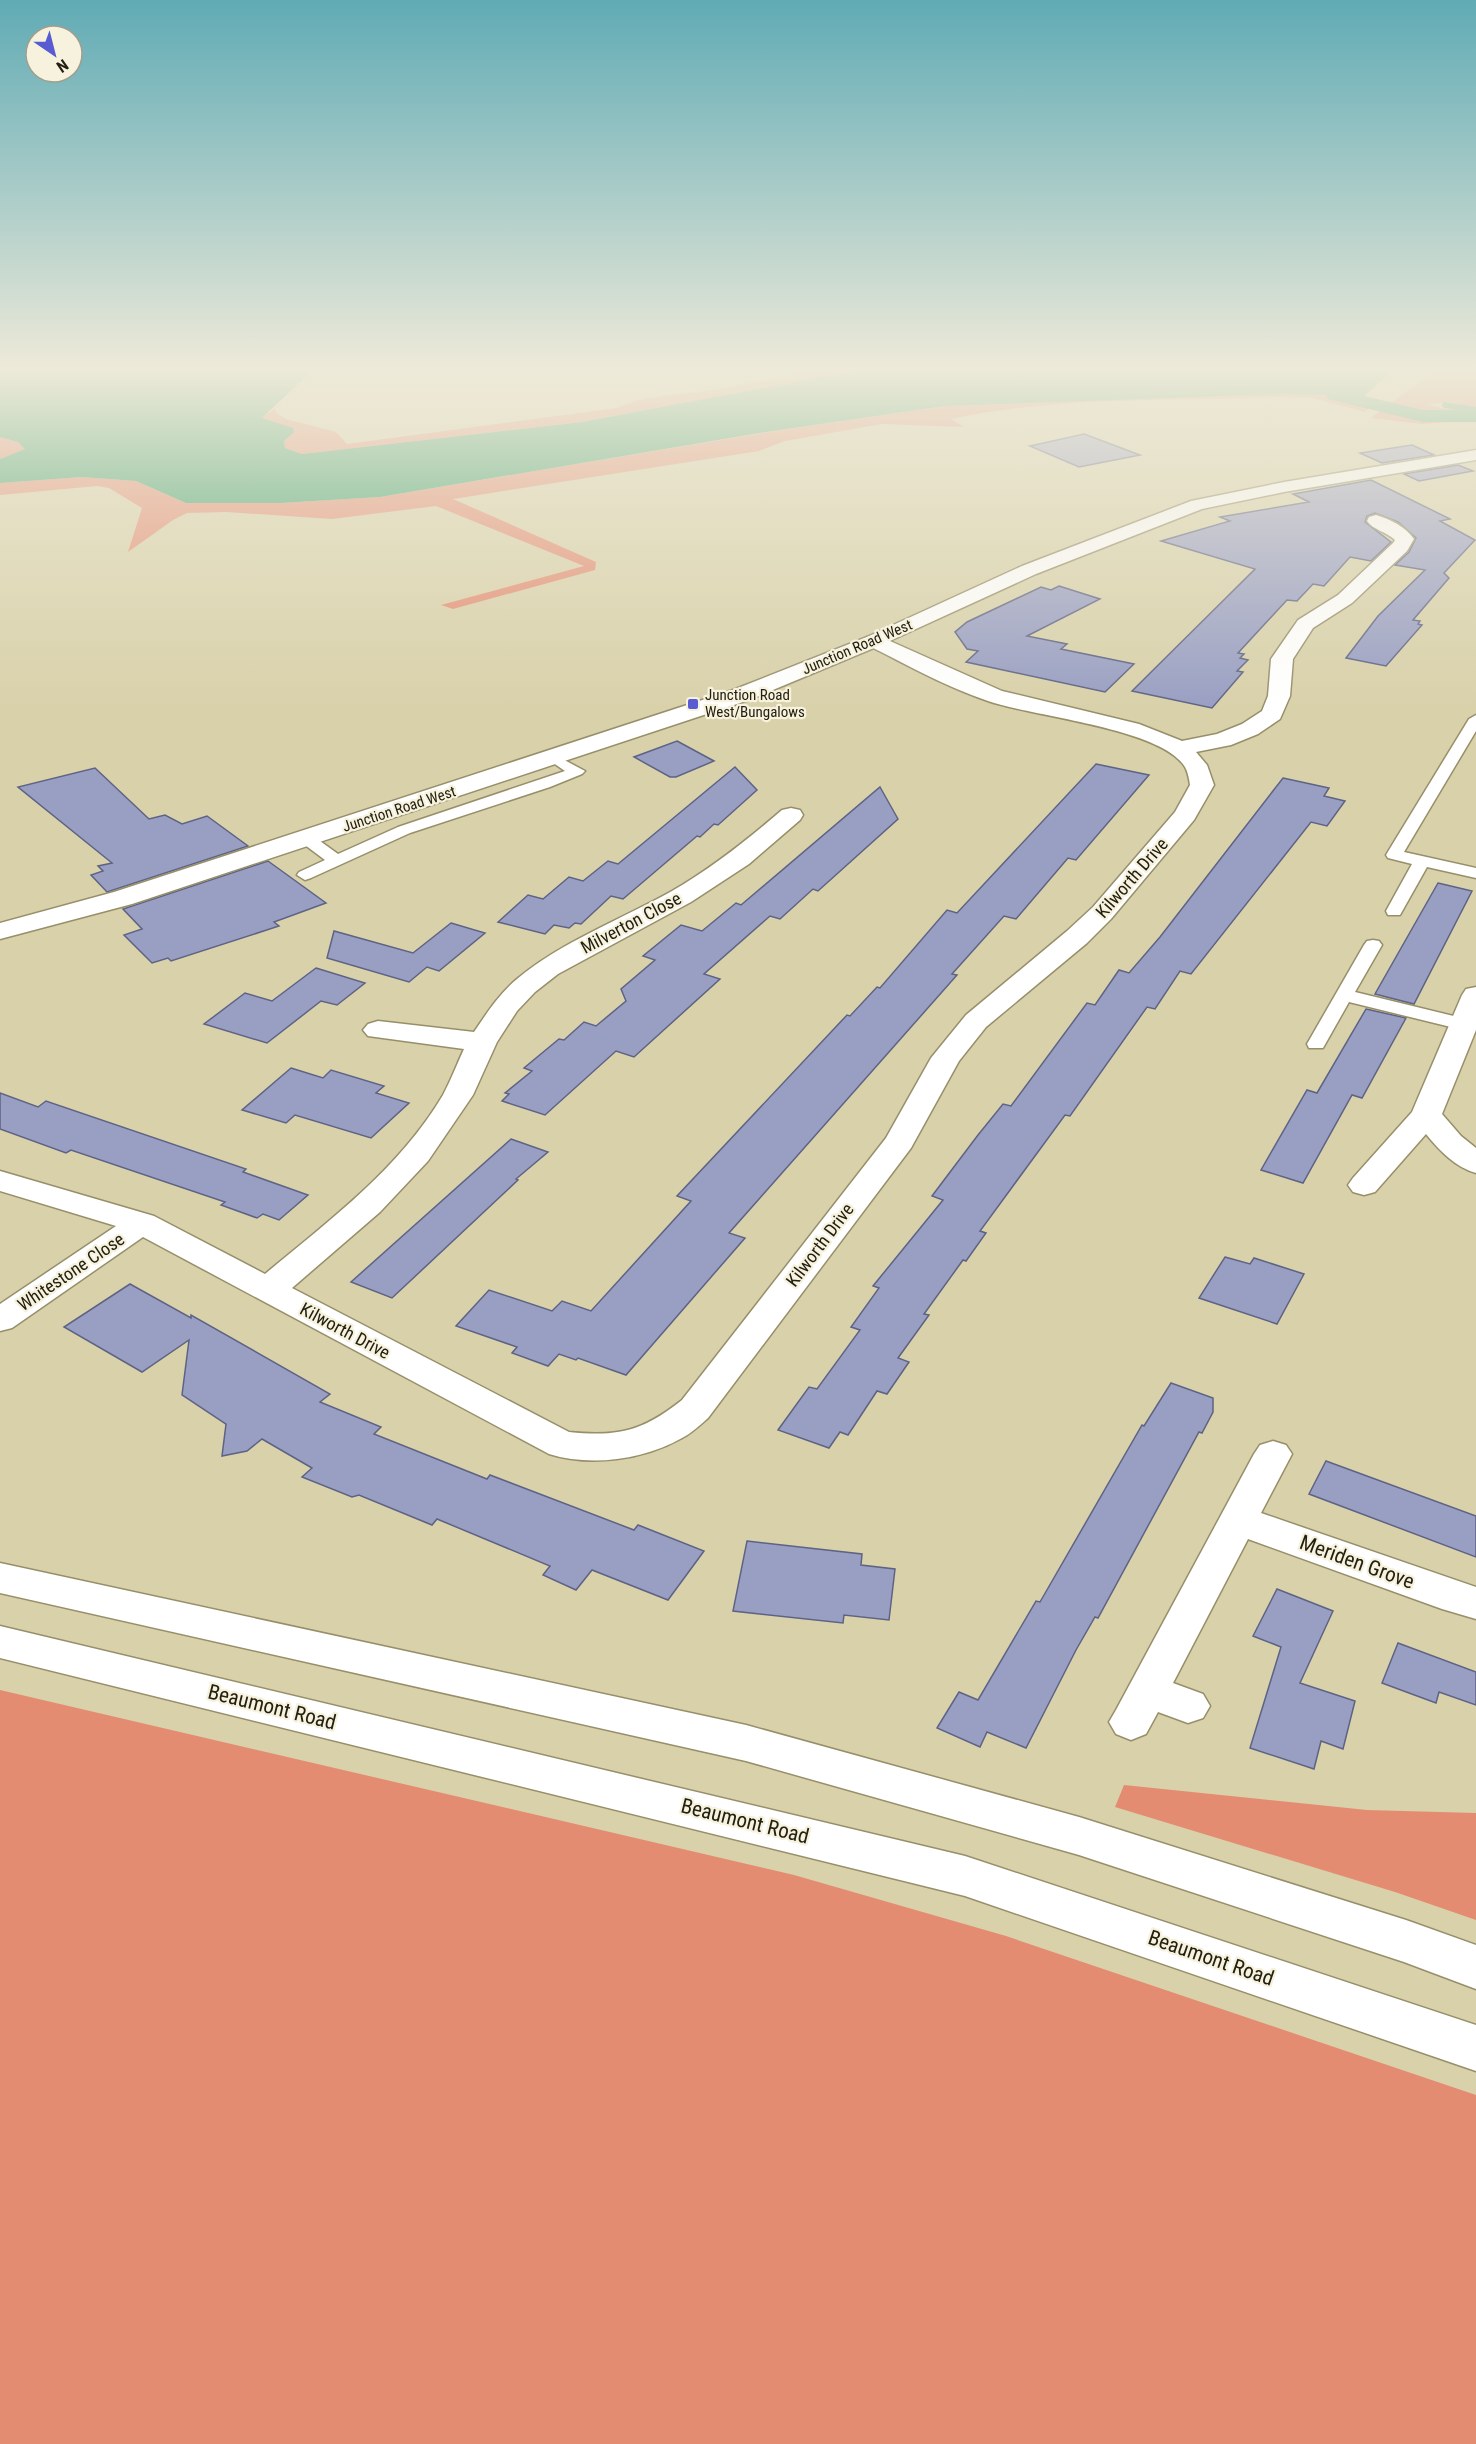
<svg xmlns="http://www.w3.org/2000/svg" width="1476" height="2444" viewBox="0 0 1476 2444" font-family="'Roboto Condensed',sans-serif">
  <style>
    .green { fill: #e48c72 }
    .water { fill: #359d69 }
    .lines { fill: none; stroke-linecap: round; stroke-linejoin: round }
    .stream { stroke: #359d69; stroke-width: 6 }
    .canal { fill: #359d69; fill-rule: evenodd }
    .building { fill: #999fc3; stroke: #5e6384; stroke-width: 1.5 }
    .lane-casing { stroke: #978f6a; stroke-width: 3 }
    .street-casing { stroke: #978f6a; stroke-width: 3 }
    .secondary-casing { stroke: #978f6a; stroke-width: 3 }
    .highway-casing { stroke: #978f6a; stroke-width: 3 }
    .lane { fill: #fff; fill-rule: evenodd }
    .street { fill: #fff; fill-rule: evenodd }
    .secondary { fill: #fff; fill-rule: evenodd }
    .highway { fill: #fff; fill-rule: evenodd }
    .poi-dot { fill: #585bd2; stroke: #f6f2de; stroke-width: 2 }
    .labels { text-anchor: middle; stroke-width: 4.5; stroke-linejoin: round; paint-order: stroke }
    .far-street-label { font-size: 15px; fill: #242011; stroke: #f6f2de }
    .far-poi-label { font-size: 15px; fill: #242011; stroke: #f6f2de; text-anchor: start }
    .street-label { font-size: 18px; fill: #242011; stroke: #f6f2de }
    .near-street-label { font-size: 21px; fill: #242011; stroke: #f6f2de }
  </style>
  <rect width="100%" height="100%" fill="#d9d1aa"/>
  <g class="green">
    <path d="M833,367H929L859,370L582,422L302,454L285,448L284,441L293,432L262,418L275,408L276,413L286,419L336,432L347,444L617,408C646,395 669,396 699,392C744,385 788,375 833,367Z"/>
    <path d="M1440,367H1469L1476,372V409L1452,402L1428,404C1445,411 1458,408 1476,411V414L1432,415L1387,406Z"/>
    <path d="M1282,394L1324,395L1369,408L1365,412L1312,398L1281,397C1172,401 1059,396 951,419L964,427L882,424L785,441L759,451L453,499L596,562L595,570L453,609L441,605L584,566L436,506L332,519L226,512L187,513L173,520L128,552L142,508L109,488L97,486L0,495V483L82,477L136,481L186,503H280L380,497L768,432L945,406Z"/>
    <path d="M1380,411L1415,418L1464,421L1422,424L1371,418Z"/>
    <path d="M0,437L18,442L25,449L0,459Z"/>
    <path d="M0,1690L794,1875L1006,1936L1476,2095V2444H0Z"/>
    <path d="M1124,1785L1367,1810L1476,1813V1920L1395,1892L1115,1807Z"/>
  </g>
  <path class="water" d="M0,367H316L262,418L293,428L294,432L284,441L285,448L302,454L582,422L859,370L929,367H1397L1364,396L1282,394L945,406L766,432L380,497L280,503H186L136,481L82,477L0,483V459L25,449L18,442L0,437Z"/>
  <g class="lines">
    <path class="stream" d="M1445,405L1476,410"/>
    <path class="canal" d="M1335,389L1423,410H1476V422H1423L1328,399L1326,395L1328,391Z"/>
  </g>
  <g class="building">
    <path d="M1084,434L1140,455L1079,467L1030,446Z"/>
    <path d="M1412,445L1434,455L1382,463L1360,453Z"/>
    <path d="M1458,465L1473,471L1419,481L1404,474Z"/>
    <path d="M1371,480L1450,519L1440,521L1475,540L1444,573L1449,578L1413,620L1420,621L1418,624L1422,625L1386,666L1346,658L1378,616L1425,570L1395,565L1409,552L1416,538L1398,522L1375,513L1367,516L1365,522L1391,542L1371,561L1350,557L1324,586L1313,584L1297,601L1287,600L1238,653L1244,654L1240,658L1248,660L1237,671L1243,672L1212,708L1132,691L1255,569L1161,541L1230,521L1220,517L1309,502L1293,494Z"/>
    <path d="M1059,586L1100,599L1027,636L1067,644L1061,649L1134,664L1105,692L966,662L978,651L967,649L955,632L967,622L1041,587L1051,590Z"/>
    <path d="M677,741L714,761L676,777H670L634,757Z"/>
    <path d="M1096,764L1149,775L1076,860L1068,858L1016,919L1004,916L952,974L957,975L729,1233L745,1238L626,1375L578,1358L576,1360L559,1354L548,1366L512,1353L517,1347L456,1326L489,1290L552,1311L562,1301L591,1311L691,1201L677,1196L847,1015L850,1016L877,987L880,988L947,910L957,913Z"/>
    <path d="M735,767L757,790L718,825L714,824L700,837L697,836L623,899L611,896L581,924L575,923L569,928L554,925L545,934L498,922L528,895L543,899L569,877L583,881L608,861L618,864Z"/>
    <path d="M95,768L149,819L165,815L182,824L207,816L248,846L107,892L91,875L103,871L98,866L112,863L18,787Z"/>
    <path d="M1283,778L1329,788L1324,796L1345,801L1327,826L1311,822L1191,974L1180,971L1155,1009L1147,1007L1070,1116L1065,1115L980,1231L986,1233L966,1261L963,1260L924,1314L929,1315L898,1358L909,1362L887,1394L877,1391L848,1435L840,1432L829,1448L778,1430L809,1387L817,1389L860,1330L851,1327L879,1288L873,1286L943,1200L932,1196L978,1135L1003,1104L1011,1106L1087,1003L1095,1005L1119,970L1129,973L1160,937Z"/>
    <path d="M880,787L898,819L818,891L813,889L780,919L770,916L704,974L720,979L634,1057L616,1051L545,1115L502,1101L509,1094L505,1093L532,1071L524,1068L559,1039L564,1040L584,1022L596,1026L626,1001L621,989L655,960L643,956L681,925L702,931L736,903L741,905Z"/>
    <path d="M268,861L326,903L274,922L279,926L171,961L168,958L152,963L124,935L142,929L123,909Z"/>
    <path d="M1438,883L1472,891L1414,1004L1375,994Z"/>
    <path d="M451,923L485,933L439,971L427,967L409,982L327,958L334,931L413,953Z"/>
    <path d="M316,968L365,983L337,1005L321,1001L267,1043L204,1024L245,993L272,1001Z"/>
    <path d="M1366,1009L1406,1018L1362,1098L1352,1095L1303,1183L1261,1170L1307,1090L1317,1093Z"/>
    <path d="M291,1068L323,1078L331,1070L384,1086L376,1093L409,1103L371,1138L295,1115L286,1123L242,1110Z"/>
    <path d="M0,1093L38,1107L46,1101L246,1169L243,1172L308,1195L279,1220L263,1214L257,1218L221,1205L225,1202L71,1150L66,1153L0,1129Z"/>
    <path d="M511,1139L548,1152L516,1179L518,1180L392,1298L351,1282Z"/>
    <path d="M1225,1257L1250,1264L1254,1258L1304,1274L1277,1324L1199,1298Z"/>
    <path d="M130,1284L191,1318V1315L330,1394L320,1402L381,1427L374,1434L487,1479L490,1475L634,1530L638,1525L704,1551L668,1600L592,1570L576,1590L543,1575L550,1566L437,1519L432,1525L359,1495L352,1497L302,1477L312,1468L262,1439L247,1451L222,1456L226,1424L182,1395L189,1340L142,1372L64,1327Z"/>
    <path d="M1171,1383L1213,1398V1412L1202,1433L1199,1432L1098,1618L1095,1617L1076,1650L1026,1748L987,1732L980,1747L937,1728L959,1692L978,1700L1036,1601L1040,1602L1142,1425L1144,1426Z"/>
    <path d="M1326,1461L1476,1516V1557L1309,1494Z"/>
    <path d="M747,1541L862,1554L861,1565L895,1569L889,1620L844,1615L843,1623L733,1611Z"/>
    <path d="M1277,1589L1333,1611L1300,1683L1355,1701L1343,1749L1321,1741L1314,1769L1250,1748L1281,1647L1253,1636Z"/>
    <path d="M1398,1643L1476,1672V1705L1439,1692L1436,1703L1382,1683Z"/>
  </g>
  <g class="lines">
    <g class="lane-casing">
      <g id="lane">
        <path d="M1476,715V731L1404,852L1476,868V878L1427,867L1400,915H1388L1386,911L1412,864L1388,858L1386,855L1469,719Z"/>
        <path d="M553,754L585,771L582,774L550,787L410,833L311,878L305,880L297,875L299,872L325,860L301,842L299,839L301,836H313L338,854L398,827L565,771L546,758Z"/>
        <path d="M1373,940L1379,941L1382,945L1355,992L1470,1020L1472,1024L1470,1028L1463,1030L1349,1002L1323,1048H1309L1307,1044L1364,945L1367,941Z"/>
      </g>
    </g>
    <g class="street-casing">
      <g id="street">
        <path d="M1376,515C1390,519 1406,527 1414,539L1407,551L1352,603L1313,628L1293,659L1290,696L1280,719L1258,734L1231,745L1196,752L1207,765L1214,785L1194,820L1111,919L1087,943L986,1027L959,1061L911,1148L708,1418C700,1425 692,1433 682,1438C643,1460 591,1467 549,1454L143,1237L12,1328L0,1331V1304L116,1226L0,1191V1171L154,1216L265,1274C330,1220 400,1168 443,1095C451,1080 457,1064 464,1049L368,1036L363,1030L368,1024L378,1021L474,1032C487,1013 499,994 517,979C561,942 622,919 672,891C712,868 747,840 782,810L791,808L800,810L803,815L800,820L749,864L691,902L558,974L535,992L517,1011L497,1042L473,1095L428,1161L380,1212L292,1288L569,1432C619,1437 643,1431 682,1400L886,1138L931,1058L966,1015L1067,931L1093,907L1175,812L1190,785C1189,779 1188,772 1185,767C1161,728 1033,717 988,701C946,687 906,664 867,645L864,641L867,637L874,635L881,637L1002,691L1139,724L1182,741L1217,734L1242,724L1262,711L1268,696L1271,659L1298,620L1338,595L1393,543L1395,540C1387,532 1373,530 1367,521L1369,517Z"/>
        <path d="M1476,987V1030L1442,1114L1461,1136L1476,1148V1173C1455,1167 1439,1150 1426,1134L1375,1192L1364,1195L1353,1192L1348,1185L1353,1178L1412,1112L1462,995L1466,989Z"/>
        <path d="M1273,1441L1286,1445L1292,1454L1261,1513L1476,1587V1619L1442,1609L1248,1539L1173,1683L1203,1694L1210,1706L1203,1718L1188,1723L1158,1712L1146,1734L1131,1740L1116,1734L1109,1722L1116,1710L1254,1454L1260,1445Z"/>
      </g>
    </g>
    <g class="secondary-casing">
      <path id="secondary" d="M1476,450V460L1284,492L1202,509L1036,574L881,645L749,700L132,904L0,939V923L114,892L733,690L867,637L1022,566L1191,501L1284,482Z"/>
    </g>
    <g class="highway-casing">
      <g id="highway">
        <path d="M0,1563L746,1725L1079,1817L1406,1920L1476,1945V1989L1404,1962L1079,1855L746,1761L0,1593Z"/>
        <path d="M0,1626L965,1856L1476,2025V2071L965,1896L0,1658Z"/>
      </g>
    </g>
    <use href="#lane" class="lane"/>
    <use href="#street" class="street"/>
    <use href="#secondary" class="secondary"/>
    <use href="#highway" class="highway"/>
  </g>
  <linearGradient id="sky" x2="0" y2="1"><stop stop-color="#60abb5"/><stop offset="0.52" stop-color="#eeead9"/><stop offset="1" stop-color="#eeead9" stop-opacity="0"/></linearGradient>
  <rect width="1476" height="709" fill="url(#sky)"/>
  <rect class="poi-dot" x="687" y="698" width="12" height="12" rx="3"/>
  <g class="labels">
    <g class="far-street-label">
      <text transform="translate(857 647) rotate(-23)" y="5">Junction Road West</text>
      <text transform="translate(399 809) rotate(-18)" y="5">Junction Road West</text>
    </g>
    <g class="far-poi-label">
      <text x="705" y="700">Junction Road<tspan x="705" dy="17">West/Bungalows</tspan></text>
    </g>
    <g class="street-label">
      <text transform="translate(1132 878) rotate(-49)" y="6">Kilworth Drive</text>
      <text transform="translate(631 923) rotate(-28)" y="6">Milverton Close</text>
      <text transform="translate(820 1245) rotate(-53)" y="6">Kilworth Drive</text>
      <text transform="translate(71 1272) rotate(-34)" y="6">Whitestone Close</text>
      <text transform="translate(345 1331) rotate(28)" y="6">Kilworth Drive</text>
    </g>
    <g class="near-street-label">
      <text transform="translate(1357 1562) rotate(20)" y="7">Meriden Grove</text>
      <text transform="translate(272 1707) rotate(14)" y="7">Beaumont Road</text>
      <text transform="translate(745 1821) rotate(14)" y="7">Beaumont Road</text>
      <text transform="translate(1211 1958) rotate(19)" y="7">Beaumont Road</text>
    </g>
  </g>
  <g transform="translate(54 54) rotate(145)"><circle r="28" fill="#f6f2de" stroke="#a29e8c" stroke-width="1.5"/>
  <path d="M0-4.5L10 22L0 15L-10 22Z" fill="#585bd2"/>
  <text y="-9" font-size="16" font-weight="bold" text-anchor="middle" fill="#242011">N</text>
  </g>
</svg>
